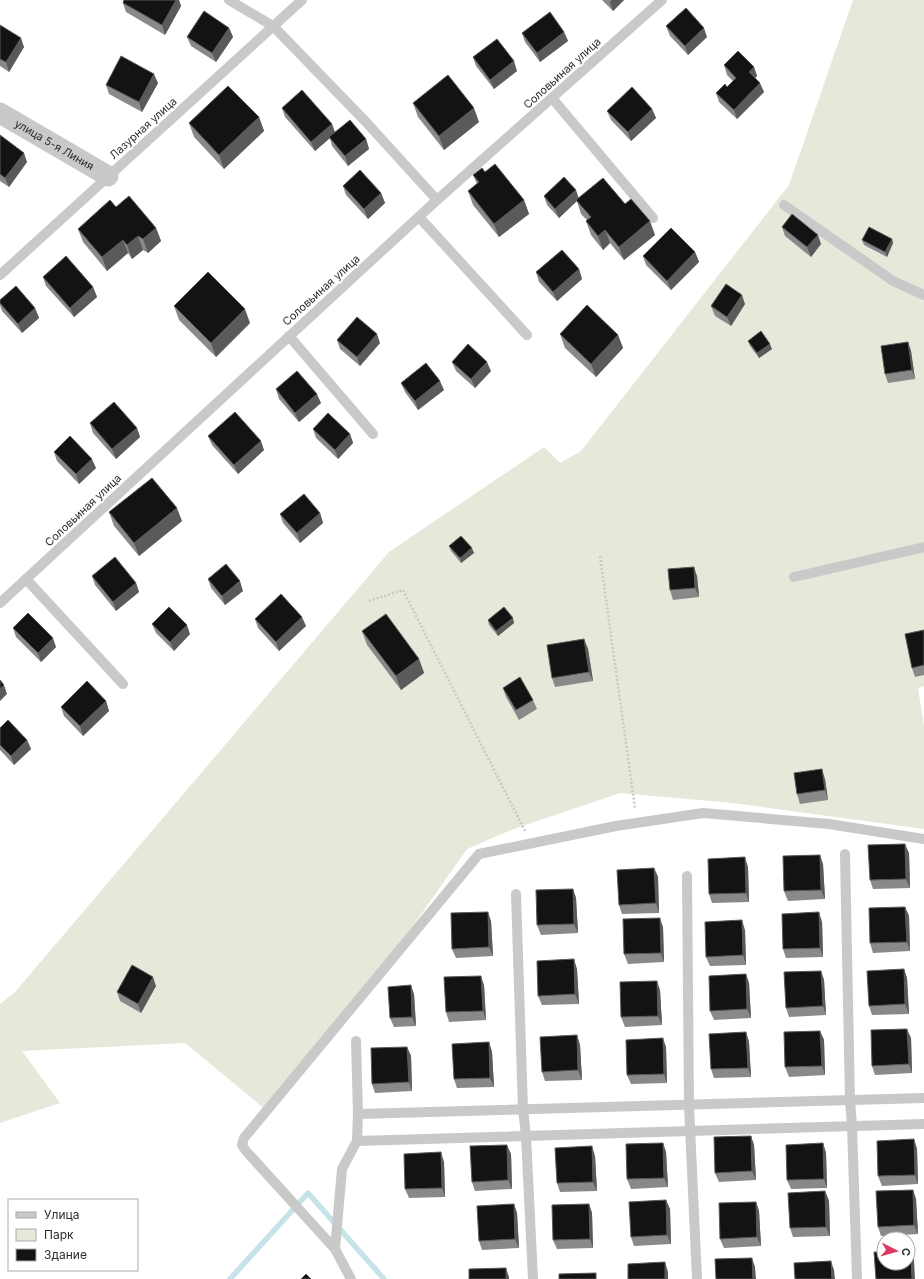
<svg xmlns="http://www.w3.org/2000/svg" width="924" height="1279" viewBox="0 0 924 1279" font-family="Inter,sans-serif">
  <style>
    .green { fill: #e5e9da }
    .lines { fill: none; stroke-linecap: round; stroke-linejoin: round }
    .stream { stroke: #c7e2e8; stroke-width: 5.5 }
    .path { stroke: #c9c9c9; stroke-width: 2.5; stroke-dasharray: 2 2; stroke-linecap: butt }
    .lane { stroke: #c9c9c9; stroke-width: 10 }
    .street { stroke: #c9c9c9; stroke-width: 21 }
    .wall { fill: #898989 }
    .shaded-wall { fill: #5a5a5a }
    .building { fill: #131313; stroke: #5a5a5a }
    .labels { text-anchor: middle; stroke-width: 4; stroke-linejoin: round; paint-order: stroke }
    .street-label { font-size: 11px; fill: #2c2c2c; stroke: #fff }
  </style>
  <rect width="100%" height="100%" fill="#fff"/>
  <path class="green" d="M853,0H924V686L918,688L924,726V829L733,803L620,793L511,830L467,849L370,987L265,1109L185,1043L22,1051L60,1103L0,1123V1004L15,992L389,552L544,447L560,463L581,451L789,185Z"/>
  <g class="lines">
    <path class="stream" d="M230,1279L308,1193L384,1279"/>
    <g class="path">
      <path d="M600,556L635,808"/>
      <path d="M369,601L403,590L525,831"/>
    </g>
    <g class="lane">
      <path d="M229,0L273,26L366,122L437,200"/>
      <path d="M552,98L653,218"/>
      <path d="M784,205L893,281L924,295"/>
      <path d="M419,217L527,335"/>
      <path d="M0,275L302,0"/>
      <path d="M289,336L373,434"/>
      <path d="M794,577L924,547"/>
      <path d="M26,579L123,684"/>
      <path d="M0,603L437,200L662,0"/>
      <path d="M845,854L850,1100L852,1126L857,1279"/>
      <path d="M687,876L689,1105L697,1279"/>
      <path d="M516,894L523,1109L526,1136L533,1279"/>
      <path d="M356,1041L358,1114"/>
      <path d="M924,1098L358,1114L357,1141L924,1124"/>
      <path d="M335,1249L246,1151L242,1145L244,1138L479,854L616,826L703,813L829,824L924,839"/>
      <path d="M351,1279L335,1249L342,1169L357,1141"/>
    </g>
    <path class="street" id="s1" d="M0,113L108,176"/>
  </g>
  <g class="wall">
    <path d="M124,0H179L181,6L165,35L126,12L123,3Z"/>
    <path d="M602,0H624L613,11Z"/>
    <path d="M0,25L24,47L9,72L0,66Z"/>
    <path d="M666,26L707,37L688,55L670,36Z"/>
    <path d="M229,28L233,37L216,62L191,46L187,37Z"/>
    <path d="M564,32L568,41L540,62L525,42L522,33Z"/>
    <path d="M473,57L517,71L494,89L476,66Z"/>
    <path d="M724,65L754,67L757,76L755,78L764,92L737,119L719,102L716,93L727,87L733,81L727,75Z"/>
    <path d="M158,83L142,112L109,94L106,85Z"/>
    <path d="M413,103L479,122L444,150L418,117Z"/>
    <path d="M282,108L332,124L335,132L366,139L369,149L348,166L332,146L330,138L315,151L285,117Z"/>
    <path d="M652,109L656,118L631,141L611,120L607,111Z"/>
    <path d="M259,117L264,131L224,169L194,137L189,123Z"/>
    <path d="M0,135L27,162L9,187L0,181Z"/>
    <path d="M485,172L524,200L529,214L499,237L473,205L468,191L477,184L473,175Z"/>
    <path d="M343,186L381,193L385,203L368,219L346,195Z"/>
    <path d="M544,196L579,198L625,204L655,235L624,260L610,243L603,250L591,235L586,221L587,220L581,214L577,201L559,218L547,205Z"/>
    <path d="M116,207L156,228L161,241L148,253L143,250L132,259L128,253L107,271L83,242L78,229Z"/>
    <path d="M782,227L821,244L811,257L785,236Z"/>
    <path d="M892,239L893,243L887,257L864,245L862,240Z"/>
    <path d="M695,252L699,262L671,290L646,265L643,256Z"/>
    <path d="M579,269L582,279L557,301L539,282L536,272Z"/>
    <path d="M43,277L93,287L97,297L74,317L46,286Z"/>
    <path d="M0,300L35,308L39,318L22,333L2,311L0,305Z"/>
    <path d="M745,304L731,326L715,316L711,306Z"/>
    <path d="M174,306L250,323L216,357L179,320Z"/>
    <path d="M560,334L618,335L623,348L596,377L565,348Z"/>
    <path d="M337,340L380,343L360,366L340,349Z"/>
    <path d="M748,341L772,349L759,358L750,346Z"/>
    <path d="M908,342L911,351L915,379L888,383L885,374Z"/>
    <path d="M452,362L491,371L475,388L456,371Z"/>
    <path d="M401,383L444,390L418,410L405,392Z"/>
    <path d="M276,389L321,403L299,422L279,399Z"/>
    <path d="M90,423L137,428L140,437L116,459L93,433Z"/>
    <path d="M313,429L350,434L353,443L338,459L316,438Z"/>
    <path d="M208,436L264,450L238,474L212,445Z"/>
    <path d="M54,452L96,468L79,484L57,461Z"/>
    <path d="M109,512L182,521L139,556L114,526Z"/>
    <path d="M320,513L323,523L300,543L283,523L280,514Z"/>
    <path d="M449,546L474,553L461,563L451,551Z"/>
    <path d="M92,576L136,583L139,592L116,611L95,585Z"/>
    <path d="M697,576L699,597L673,600L670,590Z"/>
    <path d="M208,579L243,591L225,605L211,588Z"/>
    <path d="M255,619L306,626L279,651L258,628Z"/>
    <path d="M488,620L514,623L498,636L489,625Z"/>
    <path d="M152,624L190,634L174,651L156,633Z"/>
    <path d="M13,628L56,647L41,662L16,637Z"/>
    <path d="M924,630V675L915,677L912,668Z"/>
    <path d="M362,631L419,659L424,673L401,690L367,645Z"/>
    <path d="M584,639L588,649L593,681L555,687L552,678Z"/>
    <path d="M503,688L533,700L537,709L519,720L506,697Z"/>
    <path d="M106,701L109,711L83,736L64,716L61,707Z"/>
    <path d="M0,728L27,740L31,749L14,765L0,750Z"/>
    <path d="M825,779L828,800L800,804L797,794Z"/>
    <path d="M909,853L910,888L873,889L870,880Z"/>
    <path d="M823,864L825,899L788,901L784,891Z"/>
    <path d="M748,867L749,902L712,903L709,894Z"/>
    <path d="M654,868L658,877L659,913L622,914L619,905Z"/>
    <path d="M573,889L576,898L578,933L541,935L537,925Z"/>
    <path d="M905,907L909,916L910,951L873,953L870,943Z"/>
    <path d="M491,921L493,956L456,958L452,949Z"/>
    <path d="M822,922L823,957L786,958L783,949Z"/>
    <path d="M663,927L664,962L628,964L624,954Z"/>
    <path d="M745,930L746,965L710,966L706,957Z"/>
    <path d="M577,969L579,1004L542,1005L538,996Z"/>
    <path d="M904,969L907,978L909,1014L872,1015L869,1006Z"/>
    <path d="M821,971L824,980L826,1015L789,1017L786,1008Z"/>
    <path d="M746,974L749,983L751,1018L714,1020L710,1011Z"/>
    <path d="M484,985L486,1020L449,1022L446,1012Z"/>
    <path d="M156,986L141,1013L120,1001L117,992Z"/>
    <path d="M660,990L662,1025L625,1027L621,1017Z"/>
    <path d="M414,994L416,1026L394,1027L390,1018Z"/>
    <path d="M820,1031L824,1040L825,1075L789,1077L785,1067Z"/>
    <path d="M746,1032L749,1042L751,1077L714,1078L711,1069Z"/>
    <path d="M577,1035L580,1045L582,1080L545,1081L542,1072Z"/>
    <path d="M911,1038L912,1073L875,1075L872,1066Z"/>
    <path d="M489,1042L492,1052L494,1087L457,1088L454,1079Z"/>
    <path d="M407,1047L411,1056L412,1091L375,1093L372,1084Z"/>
    <path d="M666,1047L667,1083L631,1084L627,1075Z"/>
    <path d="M751,1136L754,1145L756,1180L719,1182L715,1173Z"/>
    <path d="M914,1139L917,1149L918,1184L882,1186L878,1176Z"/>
    <path d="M663,1143L666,1152L668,1187L631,1189L627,1179Z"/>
    <path d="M823,1143L826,1153L827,1188L791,1189L787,1180Z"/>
    <path d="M511,1154L512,1189L475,1191L472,1182Z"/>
    <path d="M595,1156L597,1191L560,1192L557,1183Z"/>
    <path d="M444,1162L445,1197L409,1198L405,1189Z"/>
    <path d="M913,1190L916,1199L918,1234L881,1236L878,1227Z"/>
    <path d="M825,1191L829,1201L830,1236L793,1237L790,1228Z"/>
    <path d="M666,1200L670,1209L671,1244L634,1246L631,1237Z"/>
    <path d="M756,1202L759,1211L761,1246L724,1248L720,1239Z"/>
    <path d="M514,1204L517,1213L519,1248L482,1250L479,1241Z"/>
    <path d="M589,1204L592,1213L593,1248L557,1249L553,1240Z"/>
  </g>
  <g class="shaded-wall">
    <path d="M176,0H179L181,6L165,35L162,25Z"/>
    <path d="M612,0H624L613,11L610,2Z"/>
    <path d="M229,28L233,37L216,62L212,53Z"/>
    <path d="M704,28L707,37L688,55L685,46Z"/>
    <path d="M564,32L568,41L540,62L537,53Z"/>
    <path d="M21,38L24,47L9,72L6,62Z"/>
    <path d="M514,61L517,71L494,89L490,80Z"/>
    <path d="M754,67L757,76L752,81L749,72Z"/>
    <path d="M154,74L158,83L142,112L139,102Z"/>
    <path d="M760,83L764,92L737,119L734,110Z"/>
    <path d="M474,108L479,122L444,150L439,136Z"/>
    <path d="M652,109L656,118L631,141L628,132Z"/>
    <path d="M259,117L264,131L224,169L219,155Z"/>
    <path d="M332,124L335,133L329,137L330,138L315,151L311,142Z"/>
    <path d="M366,139L369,149L348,166L345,156Z"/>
    <path d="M24,153L27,162L9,187L5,178Z"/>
    <path d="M576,190L579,199L559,218L555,209Z"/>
    <path d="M381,193L385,203L368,219L364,209Z"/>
    <path d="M524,200L529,214L499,237L494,224Z"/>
    <path d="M650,221L655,235L624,260L619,247Z"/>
    <path d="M156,228L161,241L148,253L143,239Z"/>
    <path d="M605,230L610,243L603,250L598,236Z"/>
    <path d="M818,235L821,244L811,257L807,247Z"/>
    <path d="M138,236L143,250L132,259L127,245Z"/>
    <path d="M892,239L893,243L887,257L885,252Z"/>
    <path d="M123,240L128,253L107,271L102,257Z"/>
    <path d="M695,252L699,262L671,290L667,281Z"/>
    <path d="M579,269L582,279L557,301L553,292Z"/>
    <path d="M93,287L97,297L74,317L70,308Z"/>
    <path d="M742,295L745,304L731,326L727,317Z"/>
    <path d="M35,308L39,318L22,333L18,324Z"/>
    <path d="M245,309L250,323L216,357L211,343Z"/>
    <path d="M377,334L380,343L360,366L357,357Z"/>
    <path d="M618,335L623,348L596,377L591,364Z"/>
    <path d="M908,342L911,351L915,379L912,370Z"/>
    <path d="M770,344L772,349L759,358L757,353Z"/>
    <path d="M487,362L491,371L475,388L471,379Z"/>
    <path d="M440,381L444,390L418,410L415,401Z"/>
    <path d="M317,394L321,403L299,422L295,413Z"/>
    <path d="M137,428L140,437L116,459L112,449Z"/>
    <path d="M350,434L353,443L338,459L335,450Z"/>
    <path d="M261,441L264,450L238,474L234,465Z"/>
    <path d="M92,459L96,468L79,484L76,474Z"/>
    <path d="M177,508L182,521L139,556L134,543Z"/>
    <path d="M320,513L323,523L300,543L297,533Z"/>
    <path d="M472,548L474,553L461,563L460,558Z"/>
    <path d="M694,567L697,576L699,597L695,588Z"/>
    <path d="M240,581L243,591L225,605L222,596Z"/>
    <path d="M136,583L139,592L116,611L113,602Z"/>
    <path d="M302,617L306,626L279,651L276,642Z"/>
    <path d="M513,618L514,623L498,636L496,631Z"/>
    <path d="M187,625L190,634L174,651L170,642Z"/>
    <path d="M53,638L56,647L41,662L38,653Z"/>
    <path d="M584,639L588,649L593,681L589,672Z"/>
    <path d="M419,659L424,673L401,690L396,676Z"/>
    <path d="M4,685L7,694L0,701V689Z"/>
    <path d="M106,701L109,711L83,736L80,726Z"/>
    <path d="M27,740L31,749L14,765L11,756Z"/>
    <path d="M822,769L825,779L828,800L825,790Z"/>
    <path d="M905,844L909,853L910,888L906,879Z"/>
    <path d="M820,855L823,864L825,899L821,890Z"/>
    <path d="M745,857L748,867L749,902L746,893Z"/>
    <path d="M654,868L658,877L659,913L656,903Z"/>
    <path d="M573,889L576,898L578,933L574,924Z"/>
    <path d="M905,907L909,916L910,951L907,942Z"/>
    <path d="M488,912L491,921L493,956L489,947Z"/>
    <path d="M819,912L822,922L823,957L820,948Z"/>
    <path d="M660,918L663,927L664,962L661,953Z"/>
    <path d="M742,920L745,930L746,965L743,955Z"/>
    <path d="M574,959L577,969L579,1004L575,994Z"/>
    <path d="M904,969L907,978L909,1014L905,1004Z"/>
    <path d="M821,971L824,980L826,1015L823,1006Z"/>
    <path d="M746,974L749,983L751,1018L747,1009Z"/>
    <path d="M481,976L484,985L486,1020L483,1011Z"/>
    <path d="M153,977L156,986L141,1013L138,1004Z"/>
    <path d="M657,981L660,990L662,1025L658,1016Z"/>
    <path d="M411,985L414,994L416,1026L412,1017Z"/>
    <path d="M907,1029L911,1038L912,1073L909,1064Z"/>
    <path d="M820,1031L824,1040L825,1075L822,1066Z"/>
    <path d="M746,1032L749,1042L751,1077L748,1068Z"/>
    <path d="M577,1035L580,1045L582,1080L578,1070Z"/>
    <path d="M663,1038L666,1047L667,1083L664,1074Z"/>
    <path d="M489,1042L492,1052L494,1087L490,1078Z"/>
    <path d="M407,1047L411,1056L412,1091L409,1082Z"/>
    <path d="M751,1136L754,1145L756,1180L752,1171Z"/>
    <path d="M914,1139L917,1149L918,1184L915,1175Z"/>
    <path d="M663,1143L666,1152L668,1187L664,1178Z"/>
    <path d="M823,1143L826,1153L827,1188L824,1179Z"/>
    <path d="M507,1145L511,1154L512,1189L508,1180Z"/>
    <path d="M592,1146L595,1156L597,1191L593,1182Z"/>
    <path d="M441,1152L444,1162L445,1197L442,1188Z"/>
    <path d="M913,1190L916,1199L918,1234L914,1225Z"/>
    <path d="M825,1191L829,1201L830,1236L826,1227Z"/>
    <path d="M666,1200L670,1209L671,1244L667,1235Z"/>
    <path d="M756,1202L759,1211L761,1246L757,1237Z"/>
    <path d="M514,1204L517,1213L519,1248L515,1239Z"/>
    <path d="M589,1204L592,1213L593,1248L590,1239Z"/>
    <path d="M911,1251L914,1260L915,1279H912Z"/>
    <path d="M752,1258L755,1267L756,1279H753Z"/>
    <path d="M831,1261L834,1270L835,1279H832Z"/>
    <path d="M665,1262L668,1272V1279H665Z"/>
    <path d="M506,1268L509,1277V1279H506Z"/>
  </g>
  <g class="building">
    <path d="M124,0H176L162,25L123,3Z"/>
    <path d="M686,8L704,28L685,46L666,26Z"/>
    <path d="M204,11L229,28L212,53L187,37Z"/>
    <path d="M550,12L564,32L537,53L522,33Z"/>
    <path d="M0,25L21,38L6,62L0,59Z"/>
    <path d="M497,39L514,61L490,80L473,57Z"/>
    <path d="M738,51L754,67L749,72L760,83L734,110L716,93L725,84L727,87L736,78L724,65Z"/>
    <path d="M121,56L154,74L139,102L106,85Z"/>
    <path d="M448,75L474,108L439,136L413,103Z"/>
    <path d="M228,86L259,117L219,155L189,123Z"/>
    <path d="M632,87L652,109L628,132L607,111Z"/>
    <path d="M302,90L332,124L311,142L282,108Z"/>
    <path d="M350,120L366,139L345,156L329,137Z"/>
    <path d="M0,135L24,153L5,178L0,174Z"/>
    <path d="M495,164L524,200L494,224L468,191L479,182L473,175L482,168L485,172Z"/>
    <path d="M360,170L381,193L364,209L343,186Z"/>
    <path d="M564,177L576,190L555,209L544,196Z"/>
    <path d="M603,178L625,204L631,199L650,221L619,247L605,230L598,236L586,221L591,217L576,200Z"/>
    <path d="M129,196L156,228L143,239L138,236L127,245L123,240L102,257L78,229L110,200L116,207Z"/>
    <path d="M792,214L818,235L807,247L782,227Z"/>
    <path d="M869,227L892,239L885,252L862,240Z"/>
    <path d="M671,228L695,252L667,281L643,256Z"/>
    <path d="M562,250L579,269L553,292L536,272Z"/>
    <path d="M66,256L93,287L70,308L43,277Z"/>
    <path d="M208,272L245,309L211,343L174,306Z"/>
    <path d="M726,284L742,295L727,317L711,306Z"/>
    <path d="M16,286L35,308L18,324L0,303V300Z"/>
    <path d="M587,305L618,335L591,364L560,334Z"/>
    <path d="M357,317L377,334L357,357L337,340Z"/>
    <path d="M761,331L770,344L757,353L748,341Z"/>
    <path d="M908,342L912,370L885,374L881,346Z"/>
    <path d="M468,344L487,362L471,379L452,362Z"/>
    <path d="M426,363L440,381L415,401L401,383Z"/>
    <path d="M297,371L317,394L295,413L276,389Z"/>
    <path d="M114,402L137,428L112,449L90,423Z"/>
    <path d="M235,412L261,441L234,465L208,436Z"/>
    <path d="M328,413L350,434L335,450L313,429Z"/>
    <path d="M70,436L92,459L76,474L54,452Z"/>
    <path d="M152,478L177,508L134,543L109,512Z"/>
    <path d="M304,494L320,513L297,533L280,514Z"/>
    <path d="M461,536L472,548L460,558L449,546Z"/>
    <path d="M115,557L136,583L113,602L92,576Z"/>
    <path d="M226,564L240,581L222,596L208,579Z"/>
    <path d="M694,567L695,588L670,590L668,569Z"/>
    <path d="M281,594L302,617L276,642L255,619Z"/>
    <path d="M169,607L187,625L170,642L152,624Z"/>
    <path d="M504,607L513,618L496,631L488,620Z"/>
    <path d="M28,613L53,638L38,653L13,628Z"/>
    <path d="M386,614L419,659L396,676L362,631Z"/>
    <path d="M924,630V665L912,668L905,634Z"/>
    <path d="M584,639L589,672L552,678L547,645Z"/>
    <path d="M520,677L533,700L516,710L503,688Z"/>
    <path d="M0,680L4,685L0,689Z"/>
    <path d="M87,681L106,701L80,726L61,707Z"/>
    <path d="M8,720L27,740L11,756L0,745V728Z"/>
    <path d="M822,769L825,790L797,794L794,773Z"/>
    <path d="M905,844L906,879L870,880L868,845Z"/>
    <path d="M820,855L821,890L784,891L783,856Z"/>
    <path d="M745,857L746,893L709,894L708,859Z"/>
    <path d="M654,868L656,903L619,905L617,870Z"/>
    <path d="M573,889L574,924L537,925L536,890Z"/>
    <path d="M905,907L907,942L870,943L869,908Z"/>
    <path d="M488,912L489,947L452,949L451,913Z"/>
    <path d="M819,912L820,948L783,949L782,914Z"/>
    <path d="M660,918L661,953L624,954L623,919Z"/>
    <path d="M742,920L743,955L706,957L705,922Z"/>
    <path d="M574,959L575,994L538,996L537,961Z"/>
    <path d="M132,965L153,977L138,1004L117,992Z"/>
    <path d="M904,969L905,1004L869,1006L867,971Z"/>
    <path d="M821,971L823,1006L786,1008L784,972Z"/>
    <path d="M746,974L747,1009L710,1011L709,976Z"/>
    <path d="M481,976L483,1011L446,1012L444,977Z"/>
    <path d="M657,981L658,1016L621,1017L620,982Z"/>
    <path d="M411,985L412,1017L390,1018L388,987Z"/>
    <path d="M907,1029L909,1064L872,1066L871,1030Z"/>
    <path d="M820,1031L822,1066L785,1067L784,1032Z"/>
    <path d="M746,1032L748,1068L711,1069L709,1034Z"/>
    <path d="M577,1035L578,1070L542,1072L540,1037Z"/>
    <path d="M663,1038L664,1074L627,1075L626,1040Z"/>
    <path d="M489,1042L490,1078L454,1079L452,1044Z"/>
    <path d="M407,1047L409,1082L372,1084L371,1048Z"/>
    <path d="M751,1136L752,1171L715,1173L714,1137Z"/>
    <path d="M914,1139L915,1175L878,1176L877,1141Z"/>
    <path d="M663,1143L664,1178L627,1179L626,1144Z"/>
    <path d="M823,1143L824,1179L787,1180L786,1145Z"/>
    <path d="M507,1145L508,1180L472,1182L470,1146Z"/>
    <path d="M592,1146L593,1182L557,1183L555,1148Z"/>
    <path d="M441,1152L442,1188L405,1189L404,1154Z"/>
    <path d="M913,1190L914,1225L878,1227L876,1191Z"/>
    <path d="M825,1191L826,1227L790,1228L788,1193Z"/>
    <path d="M666,1200L667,1235L631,1237L629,1202Z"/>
    <path d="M756,1202L757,1237L720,1239L719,1203Z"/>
    <path d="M514,1204L515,1239L479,1241L477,1206Z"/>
    <path d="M589,1204L590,1239L553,1240L552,1205Z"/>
    <path d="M908,1251H911L912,1279H876L874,1252H884V1263H908Z"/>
    <path d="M752,1258L753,1279H716L715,1259Z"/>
    <path d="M831,1261L832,1279H795L794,1263Z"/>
    <path d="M665,1262V1279H628V1264Z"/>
    <path d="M506,1268V1279H469V1269Z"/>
    <path d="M596,1273V1279H559V1274Z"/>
    <path d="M306,1274L311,1279H301Z"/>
  </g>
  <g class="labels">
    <g class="street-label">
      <text transform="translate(562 73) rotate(-42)" y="4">Соловьиная улица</text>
      <text transform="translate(143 128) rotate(-42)" y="4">Лазурная улица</text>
      <text dy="4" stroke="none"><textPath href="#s1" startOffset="63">улица 5-я Линия</textPath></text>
      <text transform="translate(321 290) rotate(-42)" y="4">Соловьиная улица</text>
      <text transform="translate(83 510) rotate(-43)" y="4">Соловьиная улица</text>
    </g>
  </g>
  <rect x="8" y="1199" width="130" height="72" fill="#ffffff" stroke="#ababab"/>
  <rect x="16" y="1212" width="20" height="6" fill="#c9c9c9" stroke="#ababab"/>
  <text x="44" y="1219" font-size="12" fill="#2c2c2c">Улица</text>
  <rect x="16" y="1229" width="20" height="12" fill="#e5e9da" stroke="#ababab"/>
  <text x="44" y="1239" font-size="12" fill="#2c2c2c">Парк</text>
  <rect x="16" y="1249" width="20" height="12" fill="#131313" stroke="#ababab"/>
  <text x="44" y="1259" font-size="12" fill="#2c2c2c">Здание</text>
  <g transform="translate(896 1251) rotate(96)"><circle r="19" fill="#ffffff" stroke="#ababab"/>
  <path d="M0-3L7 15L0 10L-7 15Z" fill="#da3761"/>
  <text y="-6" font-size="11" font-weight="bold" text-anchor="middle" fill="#2c2c2c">С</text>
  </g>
</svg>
